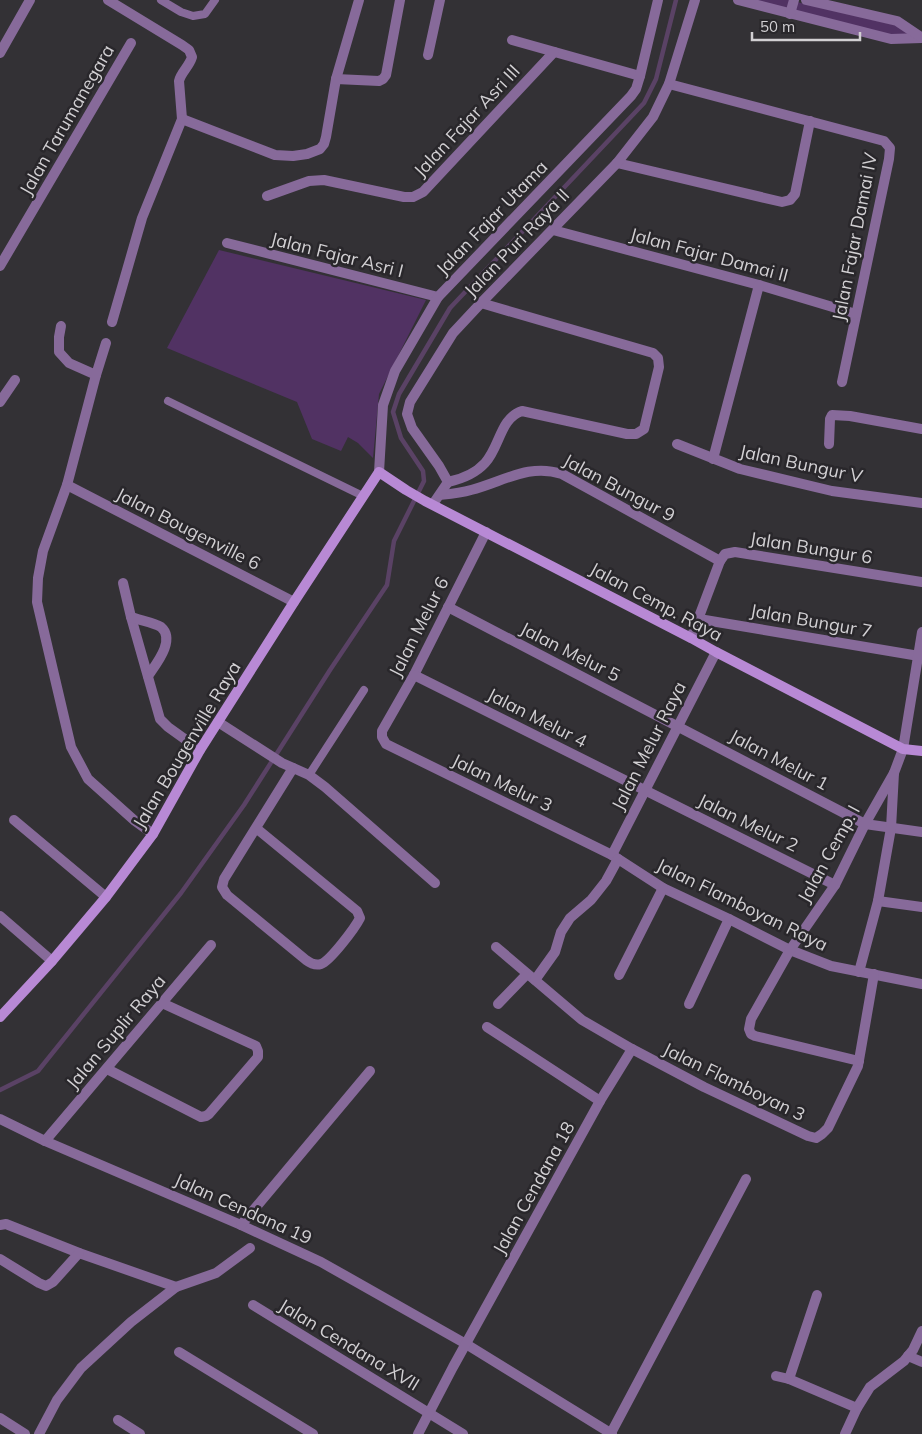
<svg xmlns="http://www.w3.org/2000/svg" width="922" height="1434" viewBox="0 0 922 1434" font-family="Mulish,sans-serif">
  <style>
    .green { fill: #513263 }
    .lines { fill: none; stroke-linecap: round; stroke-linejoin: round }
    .stream { stroke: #5a4265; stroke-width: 4.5 }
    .lane { stroke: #876a9a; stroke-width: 8 }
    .street { stroke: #876a9a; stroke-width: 10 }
    .secondary { stroke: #b889d5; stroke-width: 10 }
    .labels { text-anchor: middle; stroke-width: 5; stroke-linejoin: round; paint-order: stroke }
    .street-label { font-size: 18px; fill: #d2d0d3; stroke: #29272b }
  </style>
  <rect width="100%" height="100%" fill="#333135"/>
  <g class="green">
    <path d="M750,0H790L787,9Z"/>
    <path d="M797,2L895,25L909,34L892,36L795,11Z"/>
    <path d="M219,250L426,300L379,394L373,458L358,443L348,437L341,451L312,439L297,402L167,348Z"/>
  </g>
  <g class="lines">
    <path class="stream" d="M0,1090L38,1071L181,893L244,805L330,670L387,585L394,541L424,481L423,471L401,438L393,412L399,394L450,308L644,103L656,79L676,0"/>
    <g class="lane">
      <path d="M161,0L181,12L193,16L205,14L215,0"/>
      <path d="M168,401L363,496"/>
      <path d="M309,775L364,690"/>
    </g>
    <g class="street">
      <path d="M108,0L182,45L189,50L192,57C189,67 181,72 179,81L182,119L142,218L112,322"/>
      <path d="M738,0L891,39L922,38"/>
      <path d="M806,0L897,21L921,37"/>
      <path d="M790,14L794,0"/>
      <path d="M512,40L640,76"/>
      <path d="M0,53L30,0"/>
      <path d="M428,55L440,0"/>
      <path d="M336,79L379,81L383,79L386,75L400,0"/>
      <path d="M669,84L884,141L890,148L889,159L842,382"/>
      <path d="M182,119L275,155L293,156L307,154L320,149L324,144L326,137L336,79L359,0"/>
      <path d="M617,163L782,202L790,200L795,194L810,121"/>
      <path d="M267,196L309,181L324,180L404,197H413L423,192L554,52"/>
      <path d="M553,230L759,285L856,314"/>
      <path d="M227,243L438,297"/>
      <path d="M0,266L131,43"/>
      <path d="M61,326L59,337V352L69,363L96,375"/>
      <path d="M106,343L96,375L67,485L43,551L38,578L37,602L71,747L88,779L135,821L153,834"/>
      <path d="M0,402L15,380"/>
      <path d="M677,444L740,469L832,491L922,503"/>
      <path d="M829,444L830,419L832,415L850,416L922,429"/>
      <path d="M713,459L759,285"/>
      <path d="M379,472L383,405L395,371L438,297L631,96L636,89L640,76L658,0"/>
      <path d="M448,482C462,479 475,474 485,463C500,447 500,418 522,411L627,434H636L644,429L659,367L658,358L653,353L481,303"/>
      <path d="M67,485L294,602"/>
      <path d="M440,495C450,494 461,493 471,490C503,482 528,463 562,474L720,561"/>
      <path d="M433,504L448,482L439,466L412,428L407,414L410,402L453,333L481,303L617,163L653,117L669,84L695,0"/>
      <path d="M486,532L414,675L382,731V737L386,744L612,855L663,888L729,919L790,950L831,966L922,984"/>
      <path d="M123,583L131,617L160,719L168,727L200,750"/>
      <path d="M448,607L865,824L922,832"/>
      <path d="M131,617C139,620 155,623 161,627C176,640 156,664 148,676"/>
      <path d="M699,619L919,656"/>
      <path d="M691,638L720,561L725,554L735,552L922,582"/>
      <path d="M414,675L835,885"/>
      <path d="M218,722L282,763L309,775L325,787L435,883"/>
      <path d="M14,820L106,897"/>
      <path d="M256,828L357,911L360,918C355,928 330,961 321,964C315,966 310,963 306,960L227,895L222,887L224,879L293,768"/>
      <path d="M612,855L716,652"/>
      <path d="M878,901L922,907"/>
      <path d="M0,916L52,961"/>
      <path d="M496,947L582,1020L632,1049L704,1087L808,1136L816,1138L822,1134L828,1128L858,1066L874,974"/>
      <path d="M859,972L878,901L891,828L894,773L903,749L922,632"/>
      <path d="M619,975L663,888"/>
      <path d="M535,980L555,952L561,932L570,918L591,900L606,881L618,859"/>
      <path d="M498,1004L527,974"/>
      <path d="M689,1004L729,919"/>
      <path d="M487,1027L600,1101"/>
      <path d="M859,1061L755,1036L751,1034L749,1029L751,1019L790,950L835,885L865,824L894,773"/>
      <path d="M107,1069L201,1117L206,1116L209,1114L258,1057V1051L256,1046L162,1003"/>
      <path d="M0,1119L45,1141L241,1225L321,1262L466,1344L612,1434"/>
      <path d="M45,1141L211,945"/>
      <path d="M0,1225L6,1224L79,1253L176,1287"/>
      <path d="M241,1225L370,1071"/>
      <path d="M0,1259L39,1283L46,1286L53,1282L79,1253"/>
      <path d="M253,1305L463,1434"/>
      <path d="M179,1352L313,1434"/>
      <path d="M908,1356L922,1362"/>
      <path d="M776,1376L789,1379L857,1408"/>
      <path d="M789,1379L817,1295"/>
      <path d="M0,1418L25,1434"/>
      <path d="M118,1420L140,1434"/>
      <path d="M611,1433L746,1179"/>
      <path d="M39,1434L57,1400L81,1368L131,1322L176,1287L216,1273L250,1248"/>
      <path d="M418,1434L453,1367L600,1101L632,1049"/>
      <path d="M845,1434L857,1408L870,1387L904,1361L913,1350L922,1331"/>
    </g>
    <path class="secondary" d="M0,1017L52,961L106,897L153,834L200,750L294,602L379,472L406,490L425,501L691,638L716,652L903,749L922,751"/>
  </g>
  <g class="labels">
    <g class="street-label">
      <text transform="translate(67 120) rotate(-60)" y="6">Jalan Tarumanegara</text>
      <text transform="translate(467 121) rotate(-47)" y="6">Jalan Fajar Asri III</text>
      <text transform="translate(492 218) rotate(-46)" y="6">Jalan Fajar Utama</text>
      <text transform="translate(855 237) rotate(-79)" y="6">Jalan Fajar Damai IV</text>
      <text transform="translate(517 243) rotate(-46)" y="6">Jalan Puri Raya II</text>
      <text transform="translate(337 255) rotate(14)" y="6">Jalan Fajar Asri I</text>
      <text transform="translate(709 255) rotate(15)" y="6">Jalan Fajar Damai II</text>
      <text transform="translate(801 464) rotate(12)" y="6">Jalan Bungur V</text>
      <text transform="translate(619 488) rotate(28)" y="6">Jalan Bungur 9</text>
      <text transform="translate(188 529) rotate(27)" y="6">Jalan Bougenville 6</text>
      <text transform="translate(811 548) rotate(9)" y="6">Jalan Bungur 6</text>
      <text transform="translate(656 602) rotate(28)" y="6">Jalan Cemp. Raya</text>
      <text transform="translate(811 621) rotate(10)" y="6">Jalan Bungur 7</text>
      <text transform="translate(419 627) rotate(-63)" y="6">Jalan Melur 6</text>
      <text transform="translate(570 652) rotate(27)" y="6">Jalan Melur 5</text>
      <text transform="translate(537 718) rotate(27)" y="6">Jalan Melur 4</text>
      <text transform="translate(187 745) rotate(-59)" y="6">Jalan Bougenville Raya</text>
      <text transform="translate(649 746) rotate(-63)" y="6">Jalan Melur Raya</text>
      <text transform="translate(779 760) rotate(28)" y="6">Jalan Melur 1</text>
      <text transform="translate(502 783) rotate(26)" y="6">Jalan Melur 3</text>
      <text transform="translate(748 823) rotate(26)" y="6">Jalan Melur 2</text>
      <text transform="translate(829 854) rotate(-61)" y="6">Jalan Cemp. I</text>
      <text transform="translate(742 905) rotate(26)" y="6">Jalan Flamboyan Raya</text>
      <text transform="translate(116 1032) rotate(-50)" y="6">Jalan Suplir Raya</text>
      <text transform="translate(734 1082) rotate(26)" y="6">Jalan Flamboyan 3</text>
      <text transform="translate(534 1188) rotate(-61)" y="6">Jalan Cendana 18</text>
      <text transform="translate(243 1209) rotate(24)" y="6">Jalan Cendana 19</text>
      <text transform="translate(349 1345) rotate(31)" y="6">Jalan Cendana XVII</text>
    </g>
  </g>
  <path d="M752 32v8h108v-8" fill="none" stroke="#d2d0d3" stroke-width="2.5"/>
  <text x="760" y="32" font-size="15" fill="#d2d0d3" stroke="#29272b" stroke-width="4" paint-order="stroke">50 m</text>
</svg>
